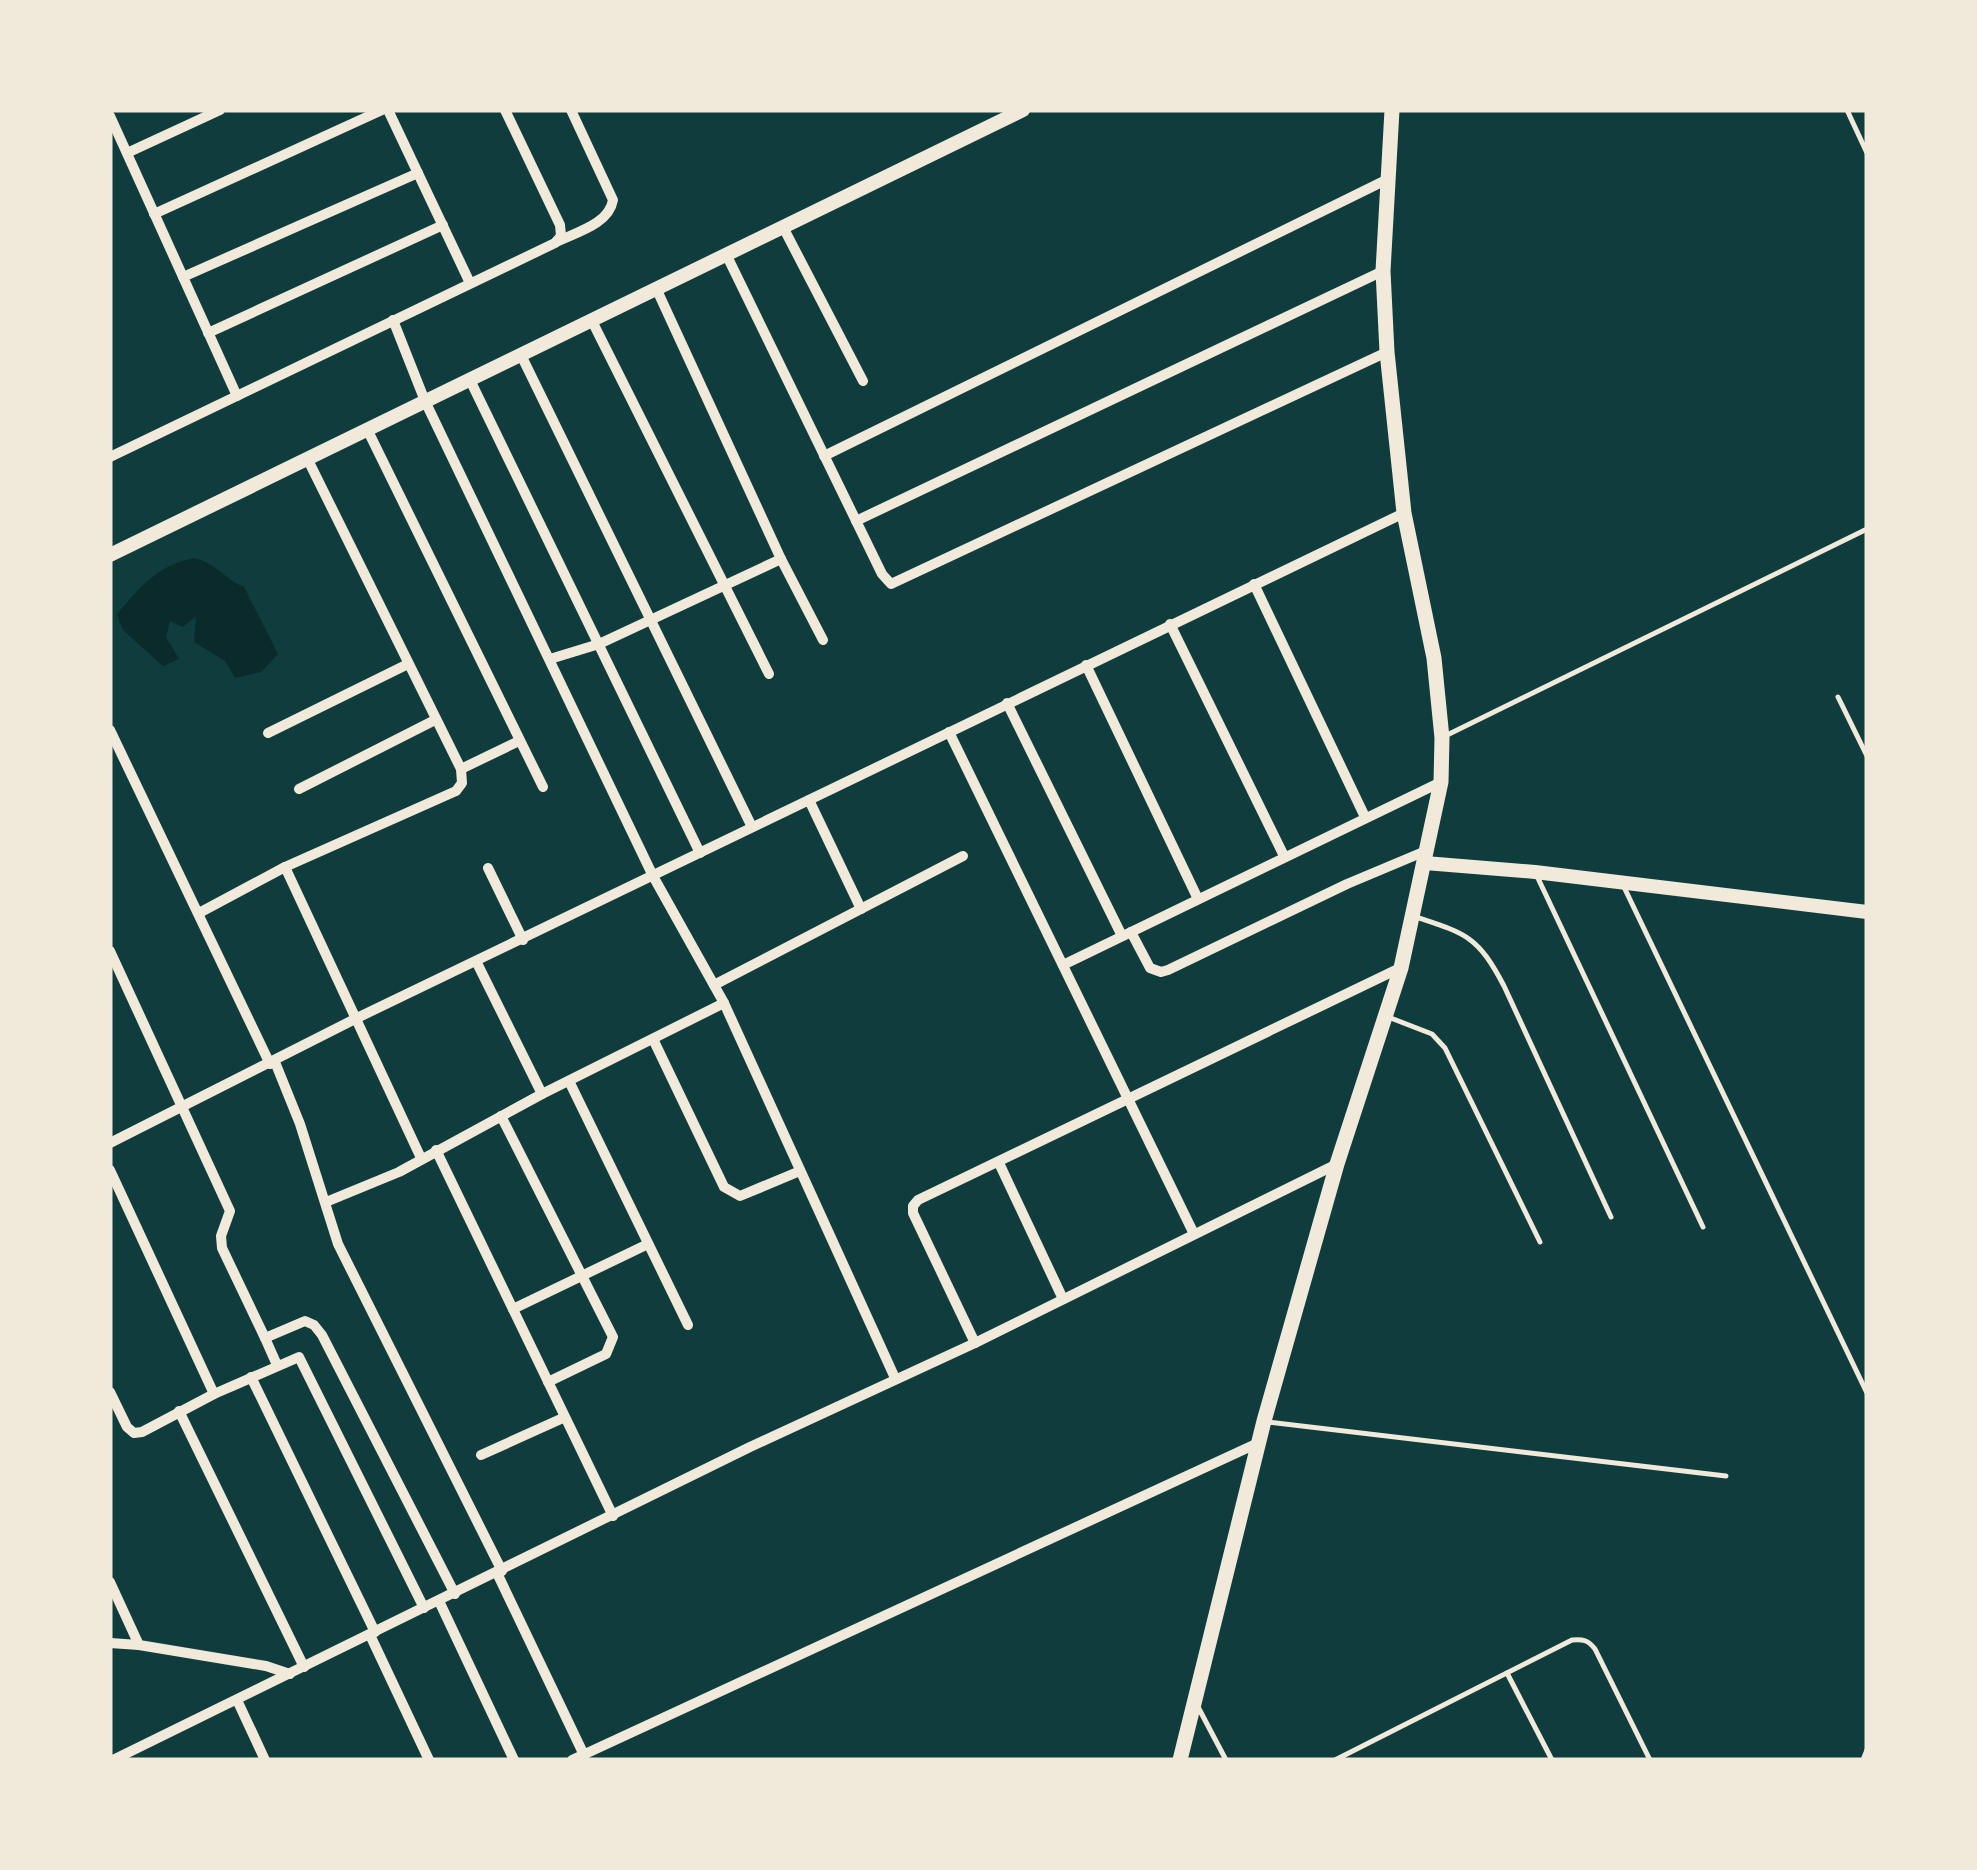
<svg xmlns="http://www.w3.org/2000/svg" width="1977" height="1870" viewBox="0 0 1977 1870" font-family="Commissioner,sans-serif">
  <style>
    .water { fill: #0a2a2b }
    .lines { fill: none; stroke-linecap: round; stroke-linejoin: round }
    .service { stroke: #f1e9da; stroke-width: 5 }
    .minor { stroke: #f1e9da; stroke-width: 10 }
    .tertiary { stroke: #f1e9da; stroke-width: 14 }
    .secondary { stroke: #f1e9da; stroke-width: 15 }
  </style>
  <rect width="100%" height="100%" fill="#0f3d3e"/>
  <path class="water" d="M193,558C217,563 223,578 244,587L278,654L261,672L235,678L225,661L194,642L196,616L183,627L170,621L166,637L179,659L163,666L123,630L117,614C140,587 157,566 193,558Z"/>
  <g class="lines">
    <g class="service">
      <path d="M1847,110L1867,153"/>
      <path d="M1838,697L1867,756"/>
      <path d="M1443,737L1867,529"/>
      <path d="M1536,874L1703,1227"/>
      <path d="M1623,885L1867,1393"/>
      <path d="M1416,917C1468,934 1478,937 1504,986L1611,1217"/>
      <path d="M1388,1017L1432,1034L1445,1048L1540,1242"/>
      <path d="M1267,1422L1726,1476"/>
      <path d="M1507,1673L1552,1760"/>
      <path d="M1197,1705L1226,1760"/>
      <path d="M1335,1760L1572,1640C1583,1639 1588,1640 1595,1649L1650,1760"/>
      <path d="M1863,1760L1867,1750"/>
    </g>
    <g class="minor">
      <path d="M388,110L470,283"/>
      <path d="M110,116L237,396"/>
      <path d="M127,153L220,110"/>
      <path d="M154,214L382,110"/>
      <path d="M783,227L863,381"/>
      <path d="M556,242C577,232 609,224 613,200L571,110"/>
      <path d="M726,254L882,574L891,584L1387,352"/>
      <path d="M183,277L418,173"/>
      <path d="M656,288L781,559L823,640"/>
      <path d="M591,319L769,674"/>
      <path d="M393,320L425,401L653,876L724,1003L895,1378"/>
      <path d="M208,333L443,225"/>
      <path d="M521,355L752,827"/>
      <path d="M470,380L700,853"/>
      <path d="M367,429L543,787"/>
      <path d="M824,456L1388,179"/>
      <path d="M110,457L555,243L561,236L560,225L505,110"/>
      <path d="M856,521L1383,271"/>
      <path d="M1254,584L1365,817"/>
      <path d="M1170,624L1284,856"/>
      <path d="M550,659L599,644L781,559"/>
      <path d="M1086,665L1198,899"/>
      <path d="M1007,703L1122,936"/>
      <path d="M110,730L270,1064"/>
      <path d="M949,732L1194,1234"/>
      <path d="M268,733L408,664"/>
      <path d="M461,769L519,741"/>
      <path d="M299,789L435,720"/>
      <path d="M809,800L861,909"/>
      <path d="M285,867L421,1158"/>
      <path d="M488,868L523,940"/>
      <path d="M199,913L285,867L456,791L462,783L461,769L307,458"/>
      <path d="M1131,932L1150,968L1161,972L1168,970L1347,884L1428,850"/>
      <path d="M110,951L230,1211L221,1236L222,1248L265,1338L305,1321L314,1325L322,1335L455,1594"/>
      <path d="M477,963L542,1094"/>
      <path d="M1063,965L1441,782"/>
      <path d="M714,985L963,856"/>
      <path d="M653,1039L724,1187L740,1196L800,1171"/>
      <path d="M275,1062L300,1124L338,1244L502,1571"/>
      <path d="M569,1081L688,1325"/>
      <path d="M501,1116L613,1337L606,1354L548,1382"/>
      <path d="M110,1143L357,1018L1404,513"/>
      <path d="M436,1150L613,1516"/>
      <path d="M999,1163L1063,1299"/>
      <path d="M110,1170L214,1394"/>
      <path d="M326,1202L399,1172L542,1094L724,1003"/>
      <path d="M513,1309L648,1244"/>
      <path d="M265,1338L277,1365"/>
      <path d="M975,1343L913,1213V1206L918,1200L1400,968"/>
      <path d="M251,1377L375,1632"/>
      <path d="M110,1392L127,1427L134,1433L142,1432L214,1394L299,1357L424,1608"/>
      <path d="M179,1411L304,1667"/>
      <path d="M481,1455L563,1418"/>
      <path d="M497,1573L584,1755"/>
      <path d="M110,1582L139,1645L266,1666L290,1674"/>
      <path d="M439,1601L514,1760"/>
      <path d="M370,1635L429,1760"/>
      <path d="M110,1643L139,1645"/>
      <path d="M237,1700L265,1760"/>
      <path d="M113,1760L750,1447L975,1343L1337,1164"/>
      <path d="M572,1760L1258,1443"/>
    </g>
    <g class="tertiary">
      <path d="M110,555L1023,110"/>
      <path d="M1425,863L1535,872L1867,912"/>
    </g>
    <path class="secondary" d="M1180,1760L1264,1421L1337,1164L1401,968L1441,782L1442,738L1434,658L1404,513L1387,352L1383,271L1392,110"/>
  </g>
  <rect width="1977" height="1870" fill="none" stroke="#f1e9da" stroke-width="225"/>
</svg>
